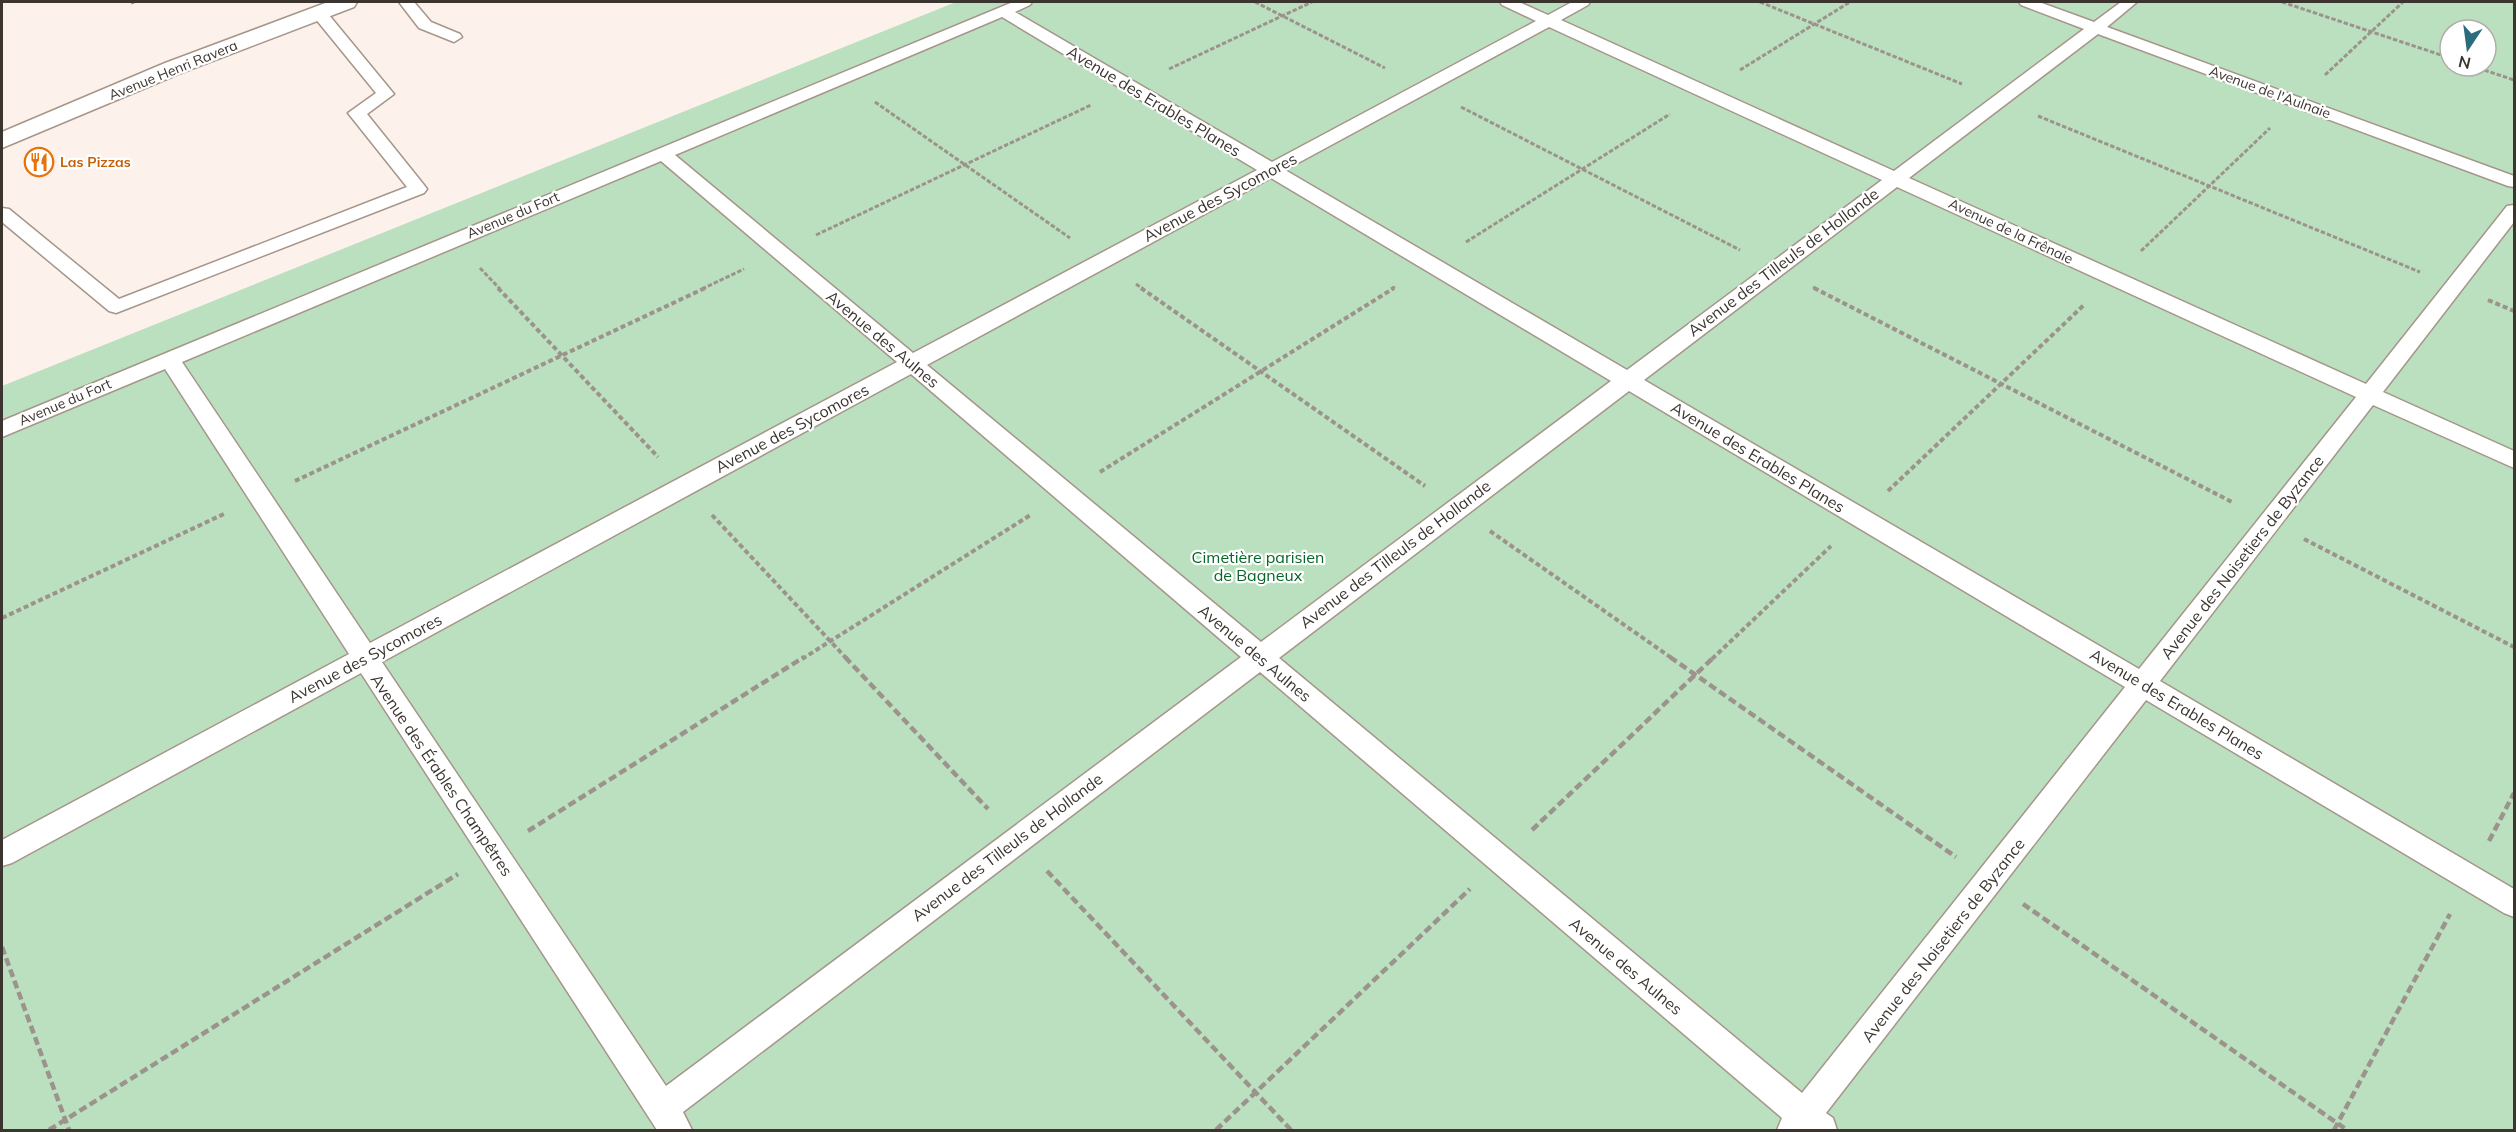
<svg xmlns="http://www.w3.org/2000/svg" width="2516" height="1132" viewBox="0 0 2516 1132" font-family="Mulish,sans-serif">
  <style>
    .green { fill: #bbe0bf; fill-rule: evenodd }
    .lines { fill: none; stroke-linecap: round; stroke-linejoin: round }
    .service-casing { stroke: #a6958a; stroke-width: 3 }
    .tertiary-casing { stroke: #a6958a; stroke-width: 3 }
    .path-far2 { stroke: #9c938d; stroke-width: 3; stroke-dasharray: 4.5 2; stroke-linecap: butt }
    .path-far1 { stroke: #9c938d; stroke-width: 4; stroke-dasharray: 5 3; stroke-linecap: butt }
    .path { stroke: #9c938d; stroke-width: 4.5; stroke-dasharray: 8 4; stroke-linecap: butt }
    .service { fill: #fff; fill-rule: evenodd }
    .tertiary { fill: #fff; fill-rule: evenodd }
    .labels { text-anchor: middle; stroke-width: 4.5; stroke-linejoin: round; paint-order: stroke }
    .far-street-label { font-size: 14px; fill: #3b342f; stroke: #fff }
    .far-food-label { font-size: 14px; font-weight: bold; fill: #c56008; stroke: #fff; text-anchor: start }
    .street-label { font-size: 16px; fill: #3b342f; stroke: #fff }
    .park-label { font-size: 16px; fill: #066628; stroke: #fff }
  </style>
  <rect width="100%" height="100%" fill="#fdf2eb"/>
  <path class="green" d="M956,2H2514V1130H2V386ZM2450,30H2486V66H2450Z"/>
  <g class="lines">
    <g class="service-casing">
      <g id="service">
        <path d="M399,2H414L431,22L460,34L462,37L454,42L419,28Z"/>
        <path d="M1013,2H1032L1030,5L1015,12L1272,162L1536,21L1502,5L1500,2H1519L1548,15L1572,2H1590L1588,5L1561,20L1894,171L2084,29L2021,5L2019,2H2039L2094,22L2121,2H2137L2107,27L2514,176V187L2508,186L2098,34L1909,178L2366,384L2507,206L2514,205V222L2383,392L2514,451V468L2373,405L2160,681L2514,889V917L2504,913L2146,700L1826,1113L1833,1118L1837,1130H1777L1782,1118L1260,672L683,1112L692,1130H657L361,673L12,863L2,866V840L349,654L165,369L2,437V421ZM1002,17L1257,170L913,353L675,155ZM1549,27L1882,180L1627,370L1285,170ZM661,161L897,362L370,643L182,362ZM1271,178L1611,381L1261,642L927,365ZM1897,187L2356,397L2139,669L1644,380ZM911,374L1241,657L666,1086L382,662ZM1629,391L2125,687L1802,1093L1279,658Z"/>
        <path d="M318,7L324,9L394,94L367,114L424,185L427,189L424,193L116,313L109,311L2,222V208L9,209L119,299L407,187L348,113L376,93L310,12Z"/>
      </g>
    </g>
    <g class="tertiary-casing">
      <path id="tertiary" d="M328,2H357L354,7L181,73L2,148V132L165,63Z"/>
    </g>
    <g class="path-far2">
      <path d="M1255,2L1385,68"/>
      <path d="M1760,2L1962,84"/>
      <path d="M2282,2L2450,58"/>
      <path d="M131,3L134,2"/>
      <path d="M2472,66L2514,80"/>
      <path d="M1169,69L1312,2"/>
      <path d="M1740,70L1850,2"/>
      <path d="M2325,75L2403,2"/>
      <path d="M875,102L1070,238"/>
      <path d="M1461,107L1740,250"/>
      <path d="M2038,116L2420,272"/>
      <path d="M816,235L1091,105"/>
      <path d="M1466,242L1670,114"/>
      <path d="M2141,251L2270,128"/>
      <path d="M480,268L500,289"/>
      <path d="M1136,284L1143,289"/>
      <path d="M1813,287L1817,289"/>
      <path d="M702,289L744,269"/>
      <path d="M1391,289L1396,286"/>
    </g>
    <g class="path-far1">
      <path d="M498,288L658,457"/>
      <path d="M1141,288L1425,486"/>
      <path d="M1814,288L2234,503"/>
      <path d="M2488,300L2514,311"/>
      <path d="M1100,472L1394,288"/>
      <path d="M295,481L705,288"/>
      <path d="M1888,491L2085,304"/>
      <path d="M712,515L847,659"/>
      <path d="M1490,531L1673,659"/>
      <path d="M2304,539L2514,647"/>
      <path d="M2,618L226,513"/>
      <path d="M802,659L1032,514"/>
      <path d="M1712,659L1831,546"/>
    </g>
    <g class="path">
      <path d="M845,657L988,809"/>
      <path d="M1670,657L1956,857"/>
      <path d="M1532,830L1714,657"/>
      <path d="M528,831L804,657"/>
      <path d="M2489,841L2514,793"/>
      <path d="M1047,871L1291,1130"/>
      <path d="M2023,904L2347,1130"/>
      <path d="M2,947L69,1130"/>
      <path d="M49,1130L458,874"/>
      <path d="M1216,1130L1470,889"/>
      <path d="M2334,1130L2450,914"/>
    </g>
    <use href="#service" class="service"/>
    <use href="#tertiary" class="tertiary"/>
  </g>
  <defs>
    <g id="restaurant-ring" transform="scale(1.5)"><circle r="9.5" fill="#fff" stroke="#e8710a" stroke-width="1.5"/><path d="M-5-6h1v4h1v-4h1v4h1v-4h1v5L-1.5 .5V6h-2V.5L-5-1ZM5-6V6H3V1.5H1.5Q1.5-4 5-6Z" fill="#e8710a"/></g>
  </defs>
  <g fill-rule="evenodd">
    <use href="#restaurant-ring" x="39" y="162"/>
  </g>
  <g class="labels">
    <g class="far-street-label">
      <text transform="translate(173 70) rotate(-22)" y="5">Avenue Henri Ravera</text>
      <text transform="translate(2270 92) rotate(20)" y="5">Avenue de l'Aulnaie</text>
      <text transform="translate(513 215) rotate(-23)" y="5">Avenue du Fort</text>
      <text transform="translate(2011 231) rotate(25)" y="5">Avenue de la Frênaie</text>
      <text transform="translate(65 402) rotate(-23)" y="5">Avenue du Fort</text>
    </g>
    <g class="far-food-label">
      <text x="60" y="167">Las Pizzas</text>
    </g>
    <g class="street-label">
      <text transform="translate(1154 101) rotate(31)" y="6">Avenue des Erables Planes</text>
      <text transform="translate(1220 197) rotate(-28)" y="6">Avenue des Sycomores</text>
      <text transform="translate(1783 262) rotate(-37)" y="6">Avenue des Tilleuls de Hollande</text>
      <text transform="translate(883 339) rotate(40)" y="6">Avenue des Aulnes</text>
      <text transform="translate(792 428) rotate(-28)" y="6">Avenue des Sycomores</text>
      <text transform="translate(1758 457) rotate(31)" y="6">Avenue des Erables Planes</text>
      <text transform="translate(1395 554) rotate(-37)" y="6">Avenue des Tilleuls de Hollande</text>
      <text transform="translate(2242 557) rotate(-52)" y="6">Avenue des Noisetiers de Byzance</text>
      <text transform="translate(1255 653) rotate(40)" y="6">Avenue des Aulnes</text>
      <text transform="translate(365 658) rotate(-28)" y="6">Avenue des Sycomores</text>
      <text transform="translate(2177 704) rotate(31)" y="6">Avenue des Erables Planes</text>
      <text transform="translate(442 775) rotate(56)" y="6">Avenue des Érables Champêtres</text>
      <text transform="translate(1007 847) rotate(-37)" y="6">Avenue des Tilleuls de Hollande</text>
      <text transform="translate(1943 940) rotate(-52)" y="6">Avenue des Noisetiers de Byzance</text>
      <text transform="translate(1626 966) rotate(40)" y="6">Avenue des Aulnes</text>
    </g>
    <g class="park-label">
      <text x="1258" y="563">Cimetière parisien<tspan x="1258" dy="18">de Bagneux</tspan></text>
    </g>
  </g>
  <rect width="2516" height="1132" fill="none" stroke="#3b342f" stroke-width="6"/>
  <g transform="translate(2468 48) rotate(193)"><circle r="28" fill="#ffffff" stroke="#b1aeac" stroke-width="1.5"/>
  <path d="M0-4.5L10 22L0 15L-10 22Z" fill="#2b6c7f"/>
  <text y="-9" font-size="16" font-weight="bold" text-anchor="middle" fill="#3b342f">N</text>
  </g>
</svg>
